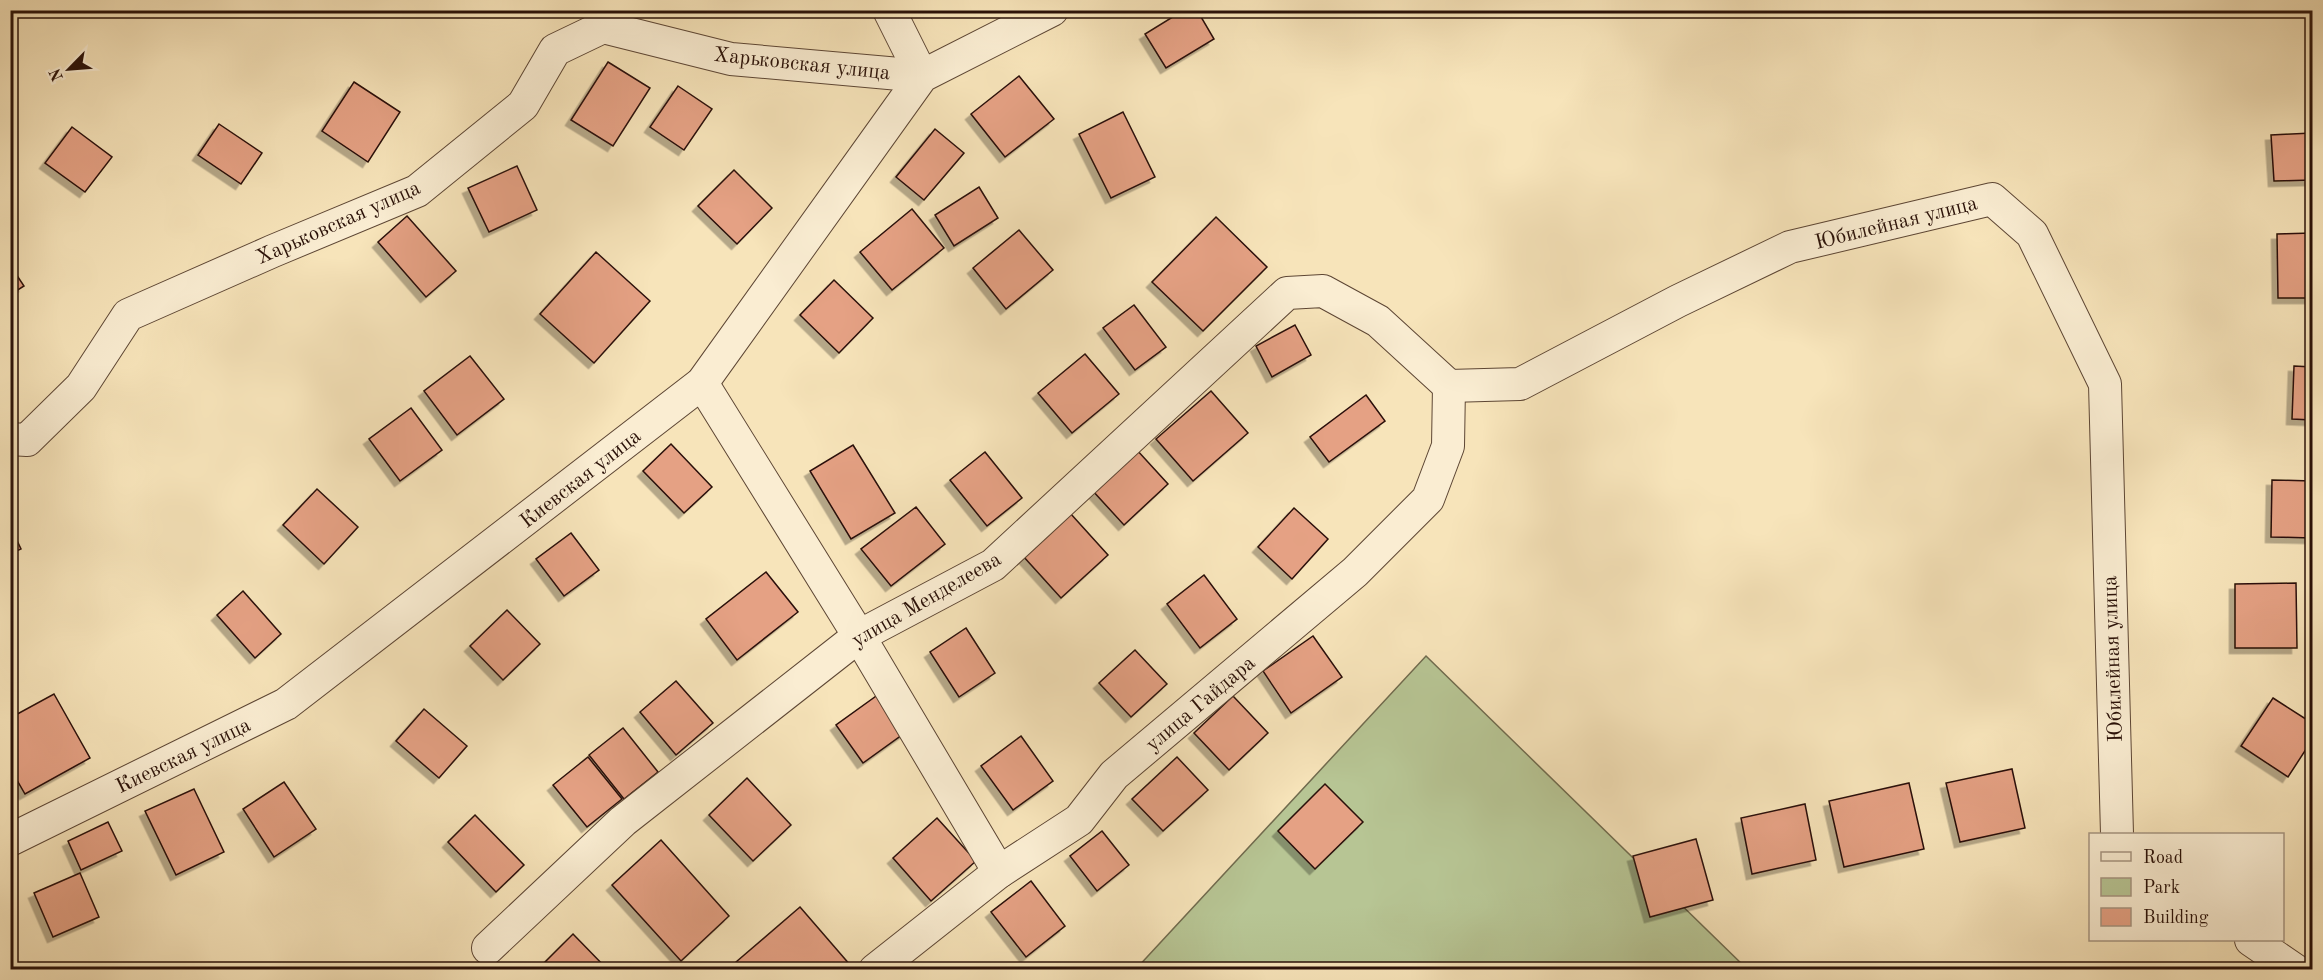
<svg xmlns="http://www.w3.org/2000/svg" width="2323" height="980" viewBox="0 0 2323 980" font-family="'Old Standard TT',serif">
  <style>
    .green { fill: #b7c594; stroke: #706b4e; stroke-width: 1.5 }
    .building { fill: #e5a184; stroke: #2a1108; stroke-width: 1.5; filter: url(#shadow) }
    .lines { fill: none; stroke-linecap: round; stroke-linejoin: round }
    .minor-casing { stroke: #5d4634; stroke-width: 34 }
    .minor { stroke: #faedd2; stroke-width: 32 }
    .labels { text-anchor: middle; stroke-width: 5; stroke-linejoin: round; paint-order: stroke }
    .street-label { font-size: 21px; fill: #2a1108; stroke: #faedd2 }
  </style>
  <defs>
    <filter id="shadow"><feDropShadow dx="-5.5" dy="5.5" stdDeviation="0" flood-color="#0004"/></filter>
  </defs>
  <rect width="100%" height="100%" fill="#f7e4ba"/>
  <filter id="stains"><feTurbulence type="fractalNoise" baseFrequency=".00333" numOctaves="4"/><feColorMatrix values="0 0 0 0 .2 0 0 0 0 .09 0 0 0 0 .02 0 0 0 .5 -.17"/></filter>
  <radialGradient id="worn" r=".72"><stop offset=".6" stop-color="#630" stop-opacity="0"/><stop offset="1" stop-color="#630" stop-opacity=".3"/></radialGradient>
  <path class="green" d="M1426,656L1747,969L1135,970Z"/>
  <g class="building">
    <path d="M1184,10H1197L1214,39L1166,68L1145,34Z"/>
    <path d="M608,62L650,88L613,146L571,120Z"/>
    <path d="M1019,76L1054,119L1005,157L971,114Z"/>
    <path d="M354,82L400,112L368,162L322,131Z"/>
    <path d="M678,86L712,109L684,150L650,127Z"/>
    <path d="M1123,112L1155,177L1111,198L1079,134Z"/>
    <path d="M219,124L262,153L241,184L198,155Z"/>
    <path d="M72,127L112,157L85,192L45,163Z"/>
    <path d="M935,129L964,153L924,200L896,177Z"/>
    <path d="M2312,133V180L2274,181L2271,135Z"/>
    <path d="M517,166L537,210L489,232L468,188Z"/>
    <path d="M734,170L772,208L737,244L698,206Z"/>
    <path d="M979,187L998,218L954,246L935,215Z"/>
    <path d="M912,209L944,248L892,290L860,252Z"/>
    <path d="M407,216L456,271L426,297L378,242Z"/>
    <path d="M1216,217L1267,267L1203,331L1152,282Z"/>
    <path d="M1019,230L1053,270L1006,309L973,268Z"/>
    <path d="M2312,233V298H2278L2277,234Z"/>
    <path d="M596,252L650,301L594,363L540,314Z"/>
    <path d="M10,265L24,286L10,295Z"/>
    <path d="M834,280L873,318L839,353L800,315Z"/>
    <path d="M1134,305L1166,347L1135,370L1103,328Z"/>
    <path d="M1295,325L1311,355L1272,377L1256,346Z"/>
    <path d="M1085,354L1119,394L1072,433L1038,393Z"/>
    <path d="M470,356L504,399L457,435L424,391Z"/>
    <path d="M2294,366L2312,367V420L2292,419Z"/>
    <path d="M1211,391L1248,433L1193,481L1156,439Z"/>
    <path d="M1366,395L1385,421L1329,462L1310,437Z"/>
    <path d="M411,408L442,450L400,481L369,439Z"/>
    <path d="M671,444L712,487L684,513L643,471Z"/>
    <path d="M853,445L895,513L851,539L810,471Z"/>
    <path d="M1136,449L1168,484L1124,525L1092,490Z"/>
    <path d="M985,452L1022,498L987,526L950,480Z"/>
    <path d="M2272,480L2312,481V538L2271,537Z"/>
    <path d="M317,489L358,527L324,564L283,525Z"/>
    <path d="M916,507L945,544L891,586L861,549Z"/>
    <path d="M1294,508L1328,539L1292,579L1258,547Z"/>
    <path d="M1070,513L1108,555L1061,598L1023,556Z"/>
    <path d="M10,526L21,549L10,554Z"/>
    <path d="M571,533L599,570L564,596L536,559Z"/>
    <path d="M766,572L798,612L737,660L706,619Z"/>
    <path d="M1204,575L1237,619L1200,648L1167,604Z"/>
    <path d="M2296,583L2297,648H2235V584Z"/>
    <path d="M243,591L281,634L255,658L217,615Z"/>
    <path d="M507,610L540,644L503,680L470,646Z"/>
    <path d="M966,628L995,673L959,697L930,652Z"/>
    <path d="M1313,636L1342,677L1291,713L1263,671Z"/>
    <path d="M1135,650L1167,684L1131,717L1099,683Z"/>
    <path d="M676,681L713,723L676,755L640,712Z"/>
    <path d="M54,694L90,758L25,794L10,768V718Z"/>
    <path d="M879,694L906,732L863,763L836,725Z"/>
    <path d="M1233,696L1268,733L1229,770L1194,733Z"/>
    <path d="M2273,698L2312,723V740L2288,777L2241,746Z"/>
    <path d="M424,709L467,746L439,778L396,741Z"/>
    <path d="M623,728L658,772L624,799L589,755Z"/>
    <path d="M1021,736L1053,781L1013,810L981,766Z"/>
    <path d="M588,757L622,799L587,827L553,785Z"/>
    <path d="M1177,757L1208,790L1163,831L1132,799Z"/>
    <path d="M2012,769L2025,828L1960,842L1946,783Z"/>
    <path d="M747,778L791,825L753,861L709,815Z"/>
    <path d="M284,782L316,829L274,857L243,809Z"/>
    <path d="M1909,783L1924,849L1844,867L1829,801Z"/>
    <path d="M1325,784L1363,822L1315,869L1278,831Z"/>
    <path d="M194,789L224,852L176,875L145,811Z"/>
    <path d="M1805,804L1816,860L1752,874L1741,818Z"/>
    <path d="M475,815L524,865L496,892L448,842Z"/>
    <path d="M937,818L976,861L931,901L893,858Z"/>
    <path d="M108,822L122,851L81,870L68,841Z"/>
    <path d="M1102,831L1129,865L1097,891L1070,856Z"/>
    <path d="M1696,839L1713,900L1650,917L1633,856Z"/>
    <path d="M661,840L729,916L681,961L612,885Z"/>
    <path d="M80,873L99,917L53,937L34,893Z"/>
    <path d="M1031,881L1065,926L1026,957L991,912Z"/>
    <path d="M800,907L851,966L847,970H743L736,962Z"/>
    <path d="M573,934L608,970L539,968Z"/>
  </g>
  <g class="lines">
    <g class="minor-casing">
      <g id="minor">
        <path d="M889,10L922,76"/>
        <path d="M702,383L859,636L999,872"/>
        <path d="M1449,386L1520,384L1678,301L1790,247L1992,199L2032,234L2105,384L2117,834"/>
        <path d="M10,439L27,440L81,387L128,315L273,251L417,191L523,105L555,50L603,27L731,59L922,76"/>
        <path d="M10,840L286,704L702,383L922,76L1052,10"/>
        <path d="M2251,940L2295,970"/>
        <path d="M488,948L623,821L859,636L993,565L1287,293L1323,291L1378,321L1449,386"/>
        <path d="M875,970L999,872L1079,820L1114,775L1355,572L1428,499L1448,446L1449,386"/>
      </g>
    </g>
    <use href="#minor" class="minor"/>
  </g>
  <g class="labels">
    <g class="street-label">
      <text transform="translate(802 63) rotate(6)" y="7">Харьковская улица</text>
      <text transform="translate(338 222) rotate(-24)" y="7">Харьковская улица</text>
      <text transform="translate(1896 222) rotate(-14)" y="7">Юбилейная улица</text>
      <text transform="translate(580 478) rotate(-38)" y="7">Киевская улица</text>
      <text transform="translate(926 599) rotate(-30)" y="7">улица Менделеева</text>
      <text transform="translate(2112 659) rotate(-92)" y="7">Юбилейная улица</text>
      <text transform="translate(1200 703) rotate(-40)" y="7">улица Гайдара</text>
      <text transform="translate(183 755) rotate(-26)" y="7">Киевская улица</text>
    </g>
  </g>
  <rect width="2323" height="980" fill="none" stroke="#f7e4ba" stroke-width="36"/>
  <rect x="12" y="12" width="2299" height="956" fill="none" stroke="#2a1108" stroke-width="3"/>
  <rect x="18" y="18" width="2287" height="944" fill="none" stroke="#2a1108" stroke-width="1.5"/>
  <rect x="2089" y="833" width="195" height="108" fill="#faedd2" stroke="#a79581" stroke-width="1.5"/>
  <rect x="2101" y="852" width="30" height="9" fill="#faedd2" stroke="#a79581" stroke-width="1.5"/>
  <text x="2143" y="863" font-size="18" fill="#2a1108">Road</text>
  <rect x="2101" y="878" width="30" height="18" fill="#b7c594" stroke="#a79581" stroke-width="1.5"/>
  <text x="2143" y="893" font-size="18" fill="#2a1108">Park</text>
  <rect x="2101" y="908" width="30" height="18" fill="#e5a184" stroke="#a79581" stroke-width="1.5"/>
  <text x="2143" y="923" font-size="18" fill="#2a1108">Building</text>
  <g transform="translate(69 69) rotate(245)" stroke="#faedd2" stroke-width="4.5" paint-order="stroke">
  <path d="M0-4.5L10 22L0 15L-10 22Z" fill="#2a1108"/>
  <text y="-9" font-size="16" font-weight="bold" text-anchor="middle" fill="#2a1108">N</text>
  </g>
  <rect width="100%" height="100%" filter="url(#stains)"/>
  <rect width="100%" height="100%" fill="url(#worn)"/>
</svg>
